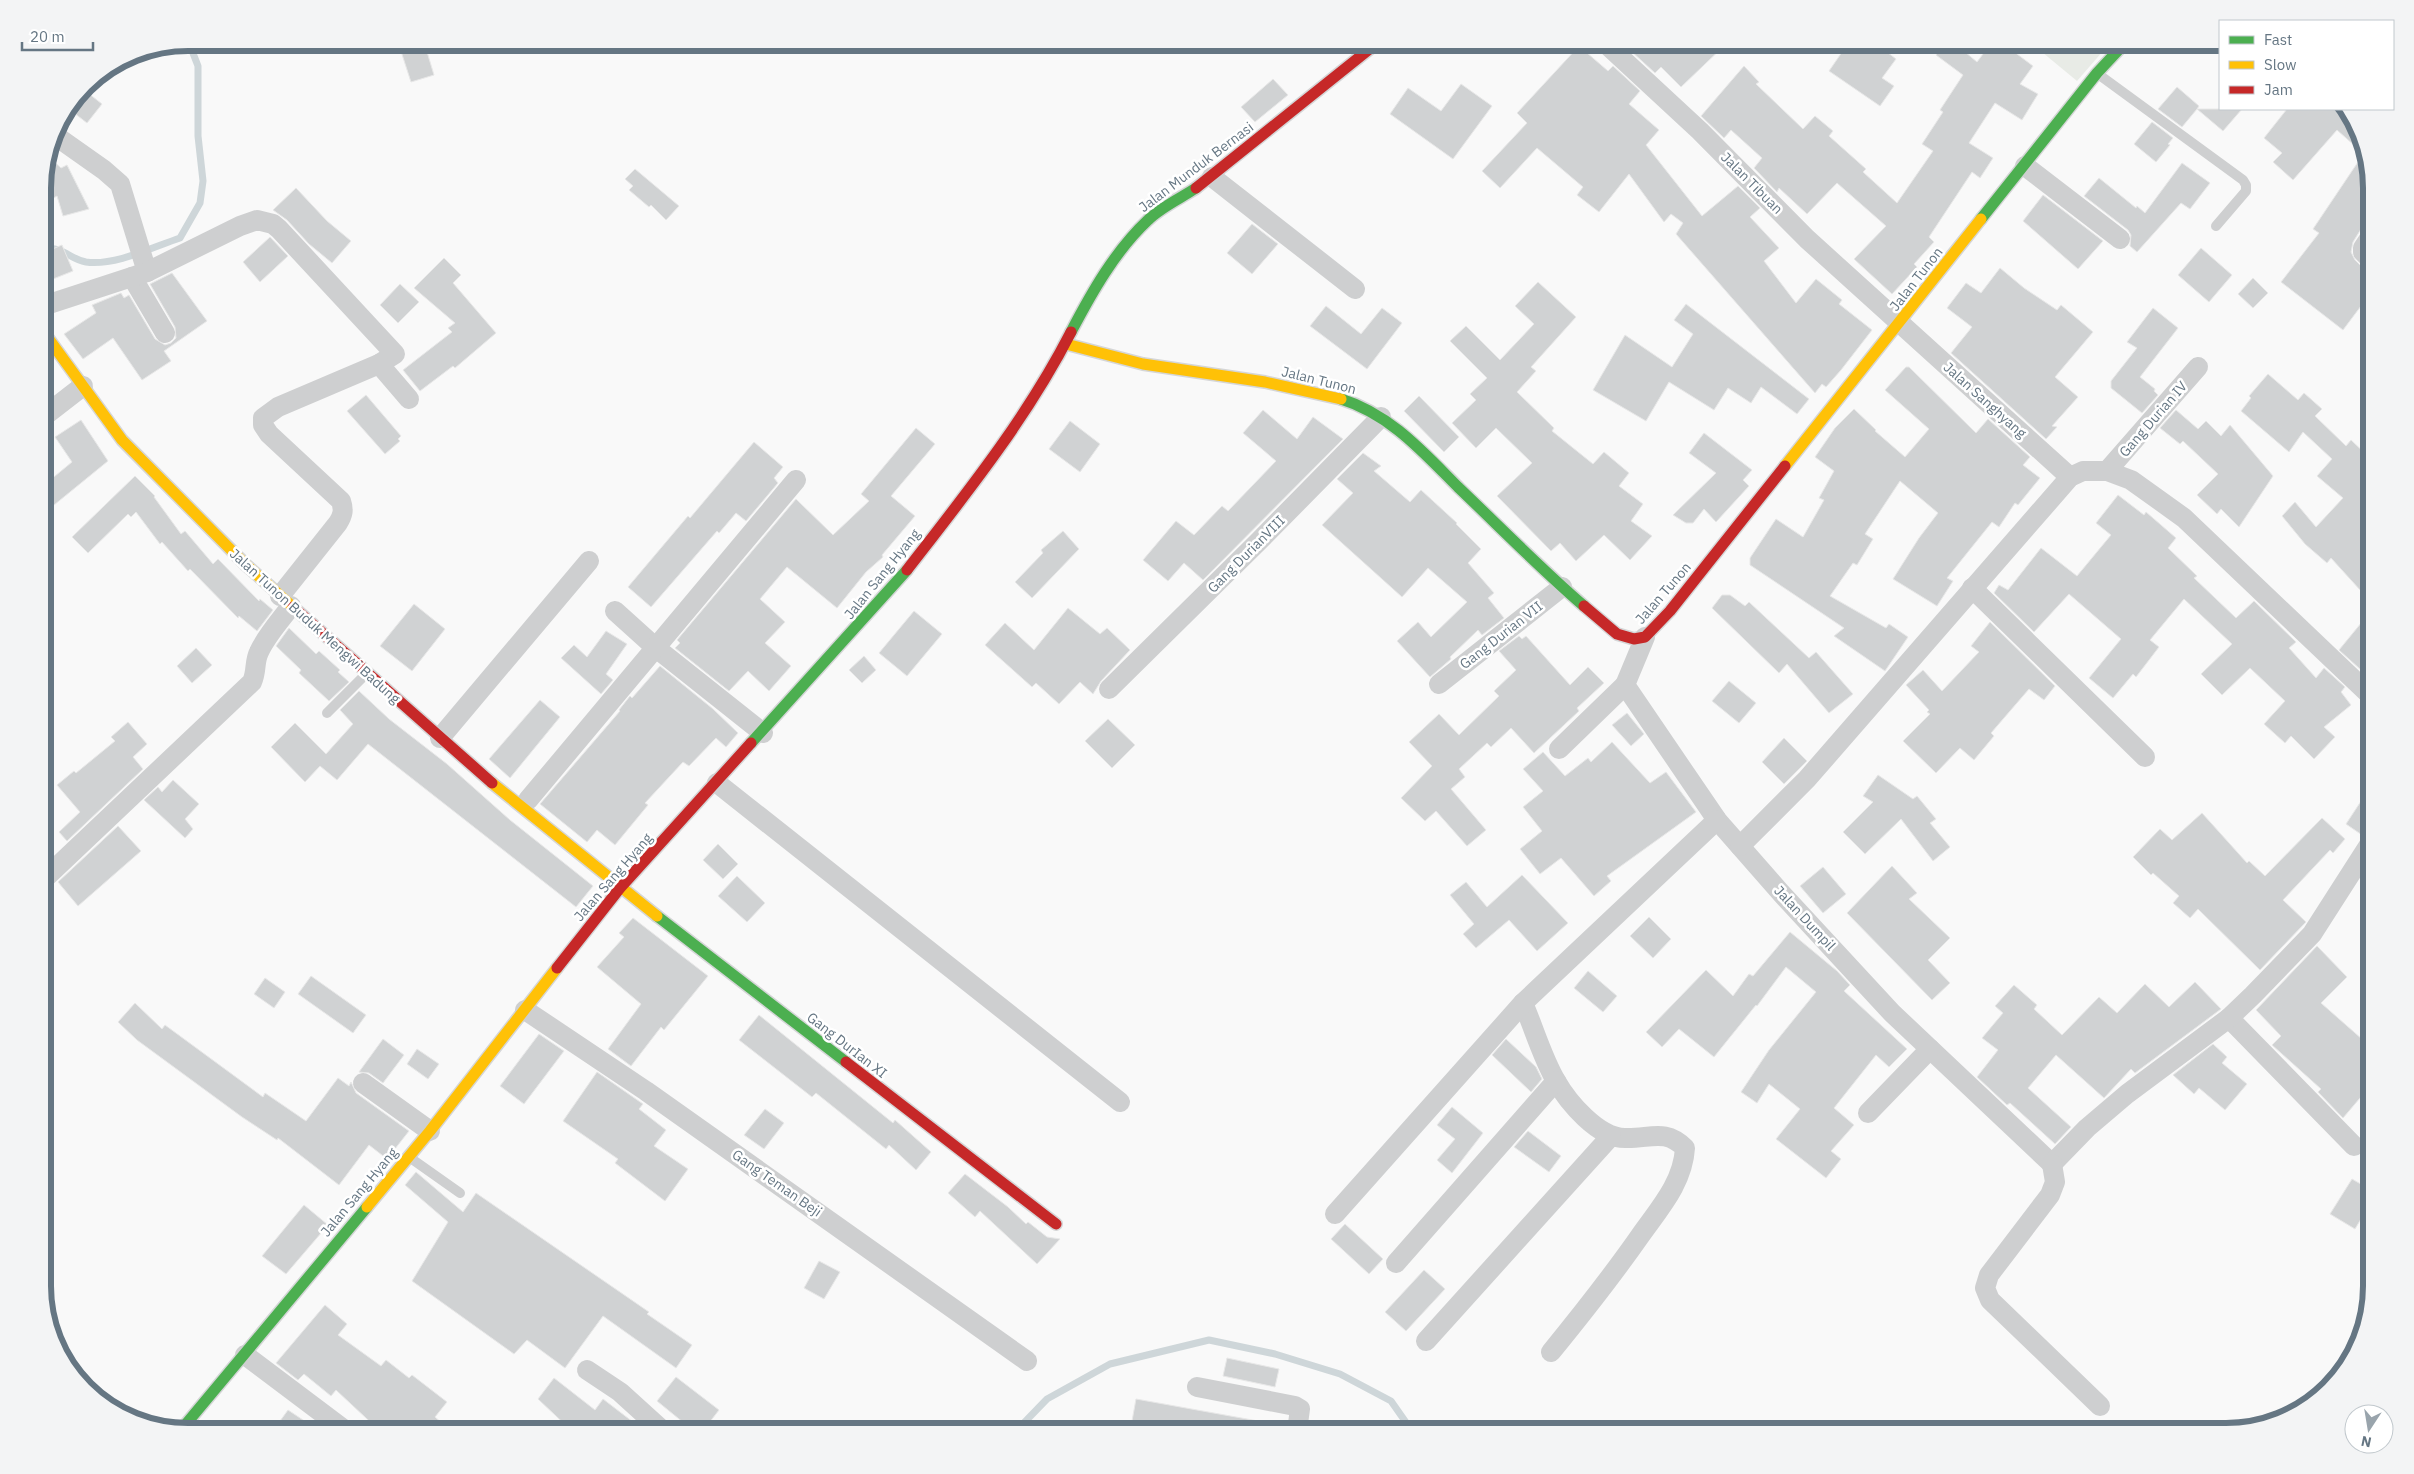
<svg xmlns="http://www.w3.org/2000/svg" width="2414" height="1474" viewBox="0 0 2414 1474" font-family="'IBM Plex Sans',sans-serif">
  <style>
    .green { fill: #e8ebe6 }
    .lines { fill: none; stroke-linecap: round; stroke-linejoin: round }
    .stream { stroke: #ced6d9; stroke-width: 7 }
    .building { fill: #d0d2d3; stroke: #e8e8e8 }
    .fast-casing { stroke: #d5d6d7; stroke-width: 14 }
    .slow-casing { stroke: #d5d6d7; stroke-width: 14 }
    .jam-casing { stroke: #d5d6d7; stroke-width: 14 }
    .lane { stroke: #cecfd0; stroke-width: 10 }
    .street { stroke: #cecfd0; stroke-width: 20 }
    .fast { stroke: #4caf50; stroke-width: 11 }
    .slow { stroke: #ffc107; stroke-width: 11 }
    .jam { stroke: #c62828; stroke-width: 11 }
    .labels { text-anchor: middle; stroke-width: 5; stroke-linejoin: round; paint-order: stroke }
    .street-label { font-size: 14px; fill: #657683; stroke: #fff }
    .rim { fill: none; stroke: #657683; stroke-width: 6 }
  </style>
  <rect width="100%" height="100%" fill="#f9f9f9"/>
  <path class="green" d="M2031,43H2110L2077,81Z"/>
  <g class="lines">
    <g class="stream">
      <path d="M43,248C65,247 69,259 86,262C115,266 153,247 180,238L200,203L203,181L198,136V66L189,43"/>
      <path d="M1016,1431L1047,1399L1110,1364L1209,1340L1275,1354L1340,1374L1391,1401L1412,1431"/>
    </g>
  </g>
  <g class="building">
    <path d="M398,42H424L434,75L411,82Z"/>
    <path d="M1638,42H1728L1681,87L1661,67L1655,73L1630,50Z"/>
    <path d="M1849,42H1874L1896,59L1882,78L1894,86L1880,106L1829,71Z"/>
    <path d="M1946,42H1953L1977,62L1992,42H2001L2033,66L2020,84L2038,94L2022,120L1995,103L1969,143L1993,158L1980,178L1972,172L1929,237L1934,242L1914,264L1917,267L1892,294L1854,259L1886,226L1837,183L1807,214L1779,188L1777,192L1754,168L1762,158L1731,130L1724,138L1701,116L1744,66L1759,82L1756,84L1803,129L1815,116L1833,131L1829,136L1866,169L1863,172L1897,203L1933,151L1922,144L1943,112L1940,110L1963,75L1936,55Z"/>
    <path d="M1579,46L1608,71L1613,66L1640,91L1629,104L1659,130L1646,145L1702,216L1738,186L1760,208L1750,217L1779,248L1764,261L1796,303L1816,279L1842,300L1839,304L1872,330L1841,370L1826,387L1822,384L1815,393L1676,234L1683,223L1671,214L1664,222L1629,174L1599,212L1577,195L1583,187L1537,148L1500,188L1482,171L1527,123L1517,113Z"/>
    <path d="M1273,79L1288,95L1255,122L1241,107Z"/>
    <path d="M1461,84L1492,106L1453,159L1390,114L1408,88L1441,111Z"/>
    <path d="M2177,87L2199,106L2197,109H2242L2223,131L2197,109L2182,127L2158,109Z"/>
    <path d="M83,89L102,104L87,123L69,109Z"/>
    <path d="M2287,109H2345L2352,115L2364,154L2337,130L2293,180L2273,162L2282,153L2264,138Z"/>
    <path d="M2152,122L2173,138L2168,144L2170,145L2156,162L2134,144Z"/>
    <path d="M48,156L61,168L67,165L89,209L63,216L57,196L43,204V179Z"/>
    <path d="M2358,162L2368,169L2371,179V224L2361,229L2353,242L2351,252L2355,260L2363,268L2371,272V312L2361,306L2343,330L2281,282L2319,233L2313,229Z"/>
    <path d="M2182,163L2210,183L2190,209L2181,203L2137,252L2130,246L2131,235L2128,230L2084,196L2099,178L2136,208L2137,206L2145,213Z"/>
    <path d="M635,169L679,206L666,220L651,205L649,207L629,190L633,186L625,179Z"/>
    <path d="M296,188L327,221L351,241L332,263L309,244L287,220L273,210Z"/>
    <path d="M2043,195L2103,241L2078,269L2023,221Z"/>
    <path d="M1252,224L1278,244L1252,274L1227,253Z"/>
    <path d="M270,237L288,256L260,282L243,262Z"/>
    <path d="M62,245L73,271L43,283V253Z"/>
    <path d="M2201,248L2232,275L2209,302L2178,275Z"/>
    <path d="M444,258L461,275L453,283L496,333L455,368L453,366L420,391L403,370L452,332L448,328L455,323L414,288Z"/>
    <path d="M2000,268L2024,288L2057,310L2061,305L2093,332L2055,377L2078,397L2052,426L2057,427L2046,439L1951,353L1972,327L1947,308L1966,283L1981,293Z"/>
    <path d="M172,273L207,321L164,351L171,361L142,380L113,338L83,359L64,334L96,313L92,305L121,293L124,298L129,295L155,339L165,345L171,343L176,338L175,327L150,284Z"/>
    <path d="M2253,278L2268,293L2253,308L2238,294Z"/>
    <path d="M1538,282L1576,317L1531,367L1536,371L1517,392L1554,428L1552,431L1593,464L1604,452L1629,473L1619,486L1643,504L1631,521L1652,536L1630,560L1604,535L1576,561L1560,543L1551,551L1497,496L1532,463L1496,428L1476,448L1452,423L1476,400L1470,394L1487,378L1450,341L1466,326L1500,360L1534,324L1515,306Z"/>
    <path d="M400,284L419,302L398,323L380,305Z"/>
    <path d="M1686,304L1809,399L1797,414L1761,387L1751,403L1728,388L1714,410L1669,382L1646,421L1593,390L1625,335L1672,367L1693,334L1674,320Z"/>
    <path d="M1326,306L1361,334L1382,308L1402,323L1367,369L1310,326Z"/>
    <path d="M2153,308L2178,328L2140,377L2155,389L2154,391L2158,395L2142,413L2111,388V381L2137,348L2127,342Z"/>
    <path d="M1906,367H1909L1976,433L1988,419L2030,457L2023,465L2040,478L2018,505L2015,503L1999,527L1992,522L1947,578L1953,581L1937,606L1893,579L1919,538L1938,513L1900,481L1865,534L1873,539L1857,565L1853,563L1830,596L1886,628L1889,624L1908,637L1885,671L1834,636L1844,628L1750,565V558L1776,519L1803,537L1824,500L1819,498L1834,471L1815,457L1835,428L1854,409L1876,430L1875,431L1905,457L1929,429L1885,390Z"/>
    <path d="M2268,374L2298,400L2304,393L2322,409L2315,416L2346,446L2351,440L2371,459V602L2331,558L2327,563L2305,544L2282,516L2295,502L2316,527L2343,498L2317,476L2332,459L2303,432L2289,452L2241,411L2251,398L2249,396Z"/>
    <path d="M366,395L401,436L398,439L400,441L385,454L347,411Z"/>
    <path d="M1419,396L1459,437L1444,452L1404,411Z"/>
    <path d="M1263,410L1297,439L1313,417L1343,439L1203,580L1184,563L1168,581L1143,560L1176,521L1194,535L1222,506L1228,511L1276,461L1243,433Z"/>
    <path d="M2176,410L2198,429L2206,421L2221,436L2230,425L2273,476L2239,527L2221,509L2217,514L2197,495L2218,474L2183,441L2180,444L2160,428Z"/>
    <path d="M81,420L108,461L43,514V486L72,462L55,437Z"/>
    <path d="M1070,421L1100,444L1080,472L1049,449Z"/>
    <path d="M916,428L935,444L891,496L915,516L882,555L883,557L866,572L837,608L787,567L760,599L785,622L765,643L791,666L769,691L748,671L729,691L675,648L680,643L677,640L796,499L833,535L869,501L861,494Z"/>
    <path d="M1704,433L1752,470L1743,480L1749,486L1716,522L1704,509L1693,523H1686L1673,515L1716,473L1689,453Z"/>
    <path d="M754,442L783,467L774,478L778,483L746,521L736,513L719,533L717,531L651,607L628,587L688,516L690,518Z"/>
    <path d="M1363,453L1381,466L1374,471L1410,502L1421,490L1457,523L1456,524L1481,549L1468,563L1494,593L1488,598L1504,618L1482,635L1478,630L1450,657L1451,659L1430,677L1397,641L1418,622L1431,637L1467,602L1428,568L1402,597L1322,525L1353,493L1337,479Z"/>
    <path d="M135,476L155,496L154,497L181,534L185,531L213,564L218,559L259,601L260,599L273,610L257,631L239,616L238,618L190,569L188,571L162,542L160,544L136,512L131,517L128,514L88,553L72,537Z"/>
    <path d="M2118,495L2144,515L2146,512L2176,538L2168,548L2197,576L2194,578L2236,618L2254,601L2296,642L2289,648L2316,678L2324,668L2345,687L2341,692L2351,705L2324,727L2335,737L2314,759L2291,736L2285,743L2264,724L2285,701L2250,668L2222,695L2201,674L2232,644L2184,599L2150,640L2159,647L2136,677L2133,674L2113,698L2089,678L2121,639L2069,594L2034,632L1994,593L1999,585L2008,590L2041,548L2077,576L2111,535L2096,523Z"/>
    <path d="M1063,531L1079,549L1032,598L1015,582L1043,553L1041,550Z"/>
    <path d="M1722,595H1730L1745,606L1749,602L1809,658L1816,652L1853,694L1829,713L1787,664L1779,673L1712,608Z"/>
    <path d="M414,604L445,629L412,671L380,646Z"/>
    <path d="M1068,608L1100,634L1107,628L1130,650L1101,681L1093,694L1080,682L1059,704L1036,683L1032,687L985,645L1005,623L1034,650Z"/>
    <path d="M914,611L942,634L907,676L879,653Z"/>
    <path d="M2371,611V655L2360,669L2339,650Z"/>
    <path d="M1990,622L2055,686L2044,700L2029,689L1991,733L1994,736L1974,760L1960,748L1936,773L1903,741L1930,714L1927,712L1929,710L1906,685L1923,670L1942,691L1979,652L1971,646Z"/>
    <path d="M289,628L316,654L319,651L340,670L338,672L349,682L329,701L299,673L301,670L276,646Z"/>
    <path d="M606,631L627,644L606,674L613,680L601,694L561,658L574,645L587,657Z"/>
    <path d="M1519,636L1522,639L1526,636L1570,685L1588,667L1604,683L1577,708L1579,711L1534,753L1511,728L1491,747L1487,743L1459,769L1465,777L1451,789L1486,830L1467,846L1436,811L1425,821L1401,798L1432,766L1409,742L1439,714L1459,735L1499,696L1494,691L1516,670L1499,651Z"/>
    <path d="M196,648L212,665L192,683L177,666Z"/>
    <path d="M864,656L876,670L862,683L849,670Z"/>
    <path d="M660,666L713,709L738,733L726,747L716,738L689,766L683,762L645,803L648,805L615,845L597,830L587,842L540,804L620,711L619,710L630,696L632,698Z"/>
    <path d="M1729,681L1756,703L1739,723L1712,701Z"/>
    <path d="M359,691L389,719L447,764L510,820L593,886L576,907L368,744L337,780L320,766L305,782L271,747L295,723L326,754L353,724L340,710Z"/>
    <path d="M540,700L560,717L510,778L489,759Z"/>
    <path d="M1627,713L1644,734L1631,746L1612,725Z"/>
    <path d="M1108,719L1135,745L1112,768L1085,741Z"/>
    <path d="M128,722L147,744L133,757L143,769L67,841L59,832L80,812L57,785L74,771L76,773L115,741L111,737Z"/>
    <path d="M1784,738L1807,761L1784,784L1762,762Z"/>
    <path d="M1612,742L1650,783L1666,772L1696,812L1607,876L1611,881L1594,896L1561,858L1540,874L1520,849L1542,831L1523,807L1543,791L1523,769L1543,752L1565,776L1588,758L1591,762Z"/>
    <path d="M1878,775L1913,799L1917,796L1936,819L1930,823L1950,847L1933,861L1901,819L1865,854L1843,832L1873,802L1863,796Z"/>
    <path d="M173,780L199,804L185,819L193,829L185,838L144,800L158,787L162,792Z"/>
    <path d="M2371,786V827L2362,835L2346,824Z"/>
    <path d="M2202,813L2247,863L2249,861L2265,876L2322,818L2345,839L2333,853L2330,850L2283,900L2306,922L2260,970L2198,909L2190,918L2173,903L2179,896L2153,873L2151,875L2133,857L2160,829L2172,840Z"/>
    <path d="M118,826L141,851L78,906L58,882Z"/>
    <path d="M718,844L738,864L723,879L703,860Z"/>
    <path d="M1892,866L1917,893L1909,899L1950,938L1928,960L1950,983L1932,1000L1847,913Z"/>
    <path d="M1823,867L1846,894L1823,913L1800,886Z"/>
    <path d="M1522,875L1568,923L1537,951L1509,920L1476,948L1463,934L1474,924L1450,895L1466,882L1487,907Z"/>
    <path d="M737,876L765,903L747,922L718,896Z"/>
    <path d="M1649,917L1671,939L1653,958L1630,936Z"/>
    <path d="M633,918L708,976L664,1030L661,1027L631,1066L608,1049L641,1004L597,967L624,937L619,933Z"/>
    <path d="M1790,932L1837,971L1850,985L1844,991L1907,1049L1889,1067L1876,1055L1834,1108L1854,1125L1831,1151L1841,1159L1826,1178L1776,1139L1800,1109L1769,1084L1757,1103L1741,1092L1769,1050L1816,992L1786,967L1757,1006L1756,1005L1714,1057L1679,1029L1662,1047L1646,1032L1706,970L1733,996L1749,974L1753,976Z"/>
    <path d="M2317,946L2347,977L2321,1003L2371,1047V1085L2343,1118L2318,1092L2321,1089L2272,1045L2281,1036L2256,1010Z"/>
    <path d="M1588,971L1617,996L1603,1012L1574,988Z"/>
    <path d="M311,976L366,1015L353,1033L298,994Z"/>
    <path d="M265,978L285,992L274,1008L254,994Z"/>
    <path d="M2195,982L2221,1009L2135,1073L2131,1069L2104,1098L2056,1055L2028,1088L2071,1127L2055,1144L2010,1103L2007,1105L1977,1077L1998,1050L1982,1038L2003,1013L1995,1006L2014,985L2037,1005L2034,1009L2062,1035L2099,997L2117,1013L2145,984L2169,1007Z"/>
    <path d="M135,1003L162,1029L165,1025L263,1097L265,1093L306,1121L338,1078L349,1086L351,1082L356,1093L409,1131L387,1159L369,1145L339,1185L278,1138L277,1140L242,1117L137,1040L118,1022Z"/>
    <path d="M759,1015L893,1123L895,1120L931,1152L916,1170L889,1145L886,1149L816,1093L812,1097L739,1040Z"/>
    <path d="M539,1034L564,1051L524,1104L500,1086Z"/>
    <path d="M383,1039L404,1055L383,1083L369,1073L359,1072Z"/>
    <path d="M1506,1039L1536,1067L1542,1079L1531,1092L1492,1055Z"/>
    <path d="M2213,1044L2227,1057L2222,1063L2247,1084L2225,1110L2199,1088L2194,1094L2173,1075Z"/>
    <path d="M417,1049L439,1064L428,1079L407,1064Z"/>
    <path d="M597,1072L643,1104L639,1109L666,1130L654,1146L688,1169L665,1201L615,1163L618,1159L563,1121Z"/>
    <path d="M1452,1107L1483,1133L1452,1173L1437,1160L1455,1139L1437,1125Z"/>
    <path d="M765,1109L784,1123L764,1149L744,1135Z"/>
    <path d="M1528,1131L1561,1156L1549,1172L1514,1147Z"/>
    <path d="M416,1172L463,1212L476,1193L649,1312L647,1314L692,1345L676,1368L603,1316L565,1368L527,1340L514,1354L412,1281L448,1222L405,1185Z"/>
    <path d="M965,1174L1008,1207L1026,1224L1028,1222L1047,1237L1060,1239L1037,1264L980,1211L975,1217L948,1193Z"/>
    <path d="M2352,1179L2371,1190V1202L2355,1229L2330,1214Z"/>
    <path d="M304,1205L328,1225L286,1274L262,1256Z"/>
    <path d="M1345,1224L1383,1259L1369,1274L1331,1239Z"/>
    <path d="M819,1261L840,1272L824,1299L804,1288Z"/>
    <path d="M1424,1270L1445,1289L1406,1331L1385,1312Z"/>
    <path d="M325,1305L347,1324L338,1335L381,1366L386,1360L409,1378L412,1375L447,1402L435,1417L452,1432H381L336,1390L331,1396L304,1374L298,1380L276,1363Z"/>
    <path d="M1227,1358L1279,1369L1275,1387L1223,1376Z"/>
    <path d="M676,1377L719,1410L702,1432H695L657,1401Z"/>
    <path d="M554,1378L595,1410L603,1399L646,1432H573L538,1399Z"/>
    <path d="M1136,1399L1258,1421L1257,1432H1130Z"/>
    <path d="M288,1410L321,1432H272Z"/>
  </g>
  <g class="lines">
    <g class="fast-casing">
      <g id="fast">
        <path d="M1981,219L2097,73L2125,43"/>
        <path d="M1071,332C1092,292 1115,251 1148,220C1161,207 1181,198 1196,188"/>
        <path d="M1341,399C1390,414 1424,453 1459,488C1501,528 1541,569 1584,606"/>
        <path d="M751,743L907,570"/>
        <path d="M657,916L846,1062"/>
        <path d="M181,1430L367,1207"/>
      </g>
    </g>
    <g class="slow-casing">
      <g id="slow">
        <path d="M43,331L122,440L246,565L293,607"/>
        <path d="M1066,344L1143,364L1265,382L1341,399"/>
        <path d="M1785,466L1981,219"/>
        <path d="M492,783L657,916"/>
        <path d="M367,1207L430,1131L557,968"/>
      </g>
    </g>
    <g class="jam-casing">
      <g id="jam">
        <path d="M1196,188L1377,43"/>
        <path d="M907,570C966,494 1027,418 1071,332"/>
        <path d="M1584,606L1617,634L1634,639L1645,637L1670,611L1785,466"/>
        <path d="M293,607L492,783"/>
        <path d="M557,968L620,888L751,743"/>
        <path d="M846,1062L1056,1224"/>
      </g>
    </g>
    <g class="lane">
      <path d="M2098,74L2243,180L2246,185V191L2216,226"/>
      <path d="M327,713L366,674"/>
      <path d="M409,1157L460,1193"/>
    </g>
    <g class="street">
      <path d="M1605,43L1700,131L1807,239L2070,477"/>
      <path d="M53,134L104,170L120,184L147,272"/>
      <path d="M2025,166L2120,239"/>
      <path d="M1212,177L1355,289"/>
      <path d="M2371,236L2363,248V252L2371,260"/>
      <path d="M132,277L165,333"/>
      <path d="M43,306L147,272L240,226L257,220L273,224L279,229L395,354L379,364L278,407L263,418V425L269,434L341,501C344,510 343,515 338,523L280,596"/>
      <path d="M379,364L409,399"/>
      <path d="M43,417L83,386"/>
      <path d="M2107,471L2198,367"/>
      <path d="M1972,588L2145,757"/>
      <path d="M615,611L656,648L763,733"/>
      <path d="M1645,637L1625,685L1717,820L1781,893L1892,1013L2052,1164"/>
      <path d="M1439,684L1562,587"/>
      <path d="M1109,689L1257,543L1381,417"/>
      <path d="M440,738L589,561"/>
      <path d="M1559,749L1625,685"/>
      <path d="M717,783L1120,1102"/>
      <path d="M528,800L796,480"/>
      <path d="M1740,846L1807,779L2070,477L2083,471H2107L2131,480L2184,518L2371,696"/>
      <path d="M43,880L252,682C257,671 254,662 259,652C266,636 280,621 291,606"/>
      <path d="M1523,1003C1534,1028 1542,1057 1556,1081C1568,1102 1598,1138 1625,1138C1650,1139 1665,1128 1685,1148C1683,1183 1659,1209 1640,1236C1612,1276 1582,1314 1551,1352"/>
      <path d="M525,1010L646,1091L1027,1361"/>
      <path d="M2229,1018L2354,1146"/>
      <path d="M363,1083L430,1131"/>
      <path d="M1868,1113L1930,1049"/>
      <path d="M2052,1164L2087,1128L2127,1094L2229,1018L2253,995L2312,934L2371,842"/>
      <path d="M2052,1164L2055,1182L2050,1195L1989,1275L1985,1288L1990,1300L2100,1406"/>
      <path d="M1335,1214L1523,1003L1717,820"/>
      <path d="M1396,1263L1556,1081"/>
      <path d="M1426,1341L1611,1136"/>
      <path d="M245,1355L346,1431"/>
      <path d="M587,1370L620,1392L663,1431"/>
      <path d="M1197,1387L1295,1406L1300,1409L1297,1431"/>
    </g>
    <use href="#fast" class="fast"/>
    <use href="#slow" class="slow"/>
    <use href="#jam" class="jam"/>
  </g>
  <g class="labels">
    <g class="street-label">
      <text transform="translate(1196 167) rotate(-37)" y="5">Jalan Munduk Bernasi</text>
      <text transform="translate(1752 183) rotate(45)" y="5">Jalan Tibuan</text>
      <text transform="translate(1916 279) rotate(-52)" y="5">Jalan Tunon</text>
      <text transform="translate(1319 380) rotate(14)" y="5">Jalan Tunon</text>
      <text transform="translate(1985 400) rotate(42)" y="5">Jalan Sanghyang</text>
      <text transform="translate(2153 419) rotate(-49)" y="5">Gang Durian IV</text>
      <text transform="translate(1246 554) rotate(-45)" y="5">Gang DurianVIII</text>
      <text transform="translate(882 574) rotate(-51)" y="5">Jalan Sang Hyang</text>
      <text transform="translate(1663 593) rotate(-49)" y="5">Jalan Tunon</text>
      <text transform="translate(315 626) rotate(42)" y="5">Jalan Tunon Buduk Mengwi Badung</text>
      <text transform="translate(1501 635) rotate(-38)" y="5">Gang Durian VII</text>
      <text transform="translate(613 877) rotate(-49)" y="5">Jalan Sang Hyang</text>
      <text transform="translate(1805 918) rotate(47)" y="5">Jalan Dumpil</text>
      <text transform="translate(847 1045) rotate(38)" y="5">Gang DurIan XI</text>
      <text transform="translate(777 1183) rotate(35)" y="5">Gang Teman Beji</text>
      <text transform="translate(359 1192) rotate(-50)" y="5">Jalan Sang Hyang</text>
    </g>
  </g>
  <path d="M0 0H2414V1474H0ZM188 51H2226A137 137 0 0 1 2363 188V1286A137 137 0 0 1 2226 1423H188A137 137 0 0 1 51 1286V188A137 137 0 0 1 188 51Z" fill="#f3f4f5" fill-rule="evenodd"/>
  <path class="rim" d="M188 51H2226A137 137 0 0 1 2363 188V1286A137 137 0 0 1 2226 1423H188A137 137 0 0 1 51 1286V188A137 137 0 0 1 188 51Z"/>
  <rect x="2219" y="20" width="175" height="90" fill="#ffffff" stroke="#c1c8cd"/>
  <rect x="2229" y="36" width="25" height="8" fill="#4caf50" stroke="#c1c8cd"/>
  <text x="2264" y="45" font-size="15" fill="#657683">Fast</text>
  <rect x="2229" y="61" width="25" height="8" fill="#ffc107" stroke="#c1c8cd"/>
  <text x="2264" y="70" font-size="15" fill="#657683">Slow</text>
  <rect x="2229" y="86" width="25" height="8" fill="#c62828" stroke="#c1c8cd"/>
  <text x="2264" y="95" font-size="15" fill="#657683">Jam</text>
  <g transform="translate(2369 1429) rotate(192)"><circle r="24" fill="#ffffff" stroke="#c1c8cd"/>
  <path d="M0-4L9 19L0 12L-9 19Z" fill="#99a4ac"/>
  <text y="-8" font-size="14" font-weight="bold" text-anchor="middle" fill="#657683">N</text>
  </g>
  <path d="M22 42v8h71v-8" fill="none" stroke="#657683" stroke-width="2.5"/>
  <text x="30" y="42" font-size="15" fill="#657683" stroke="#ffffff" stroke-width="4" paint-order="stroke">20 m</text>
</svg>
